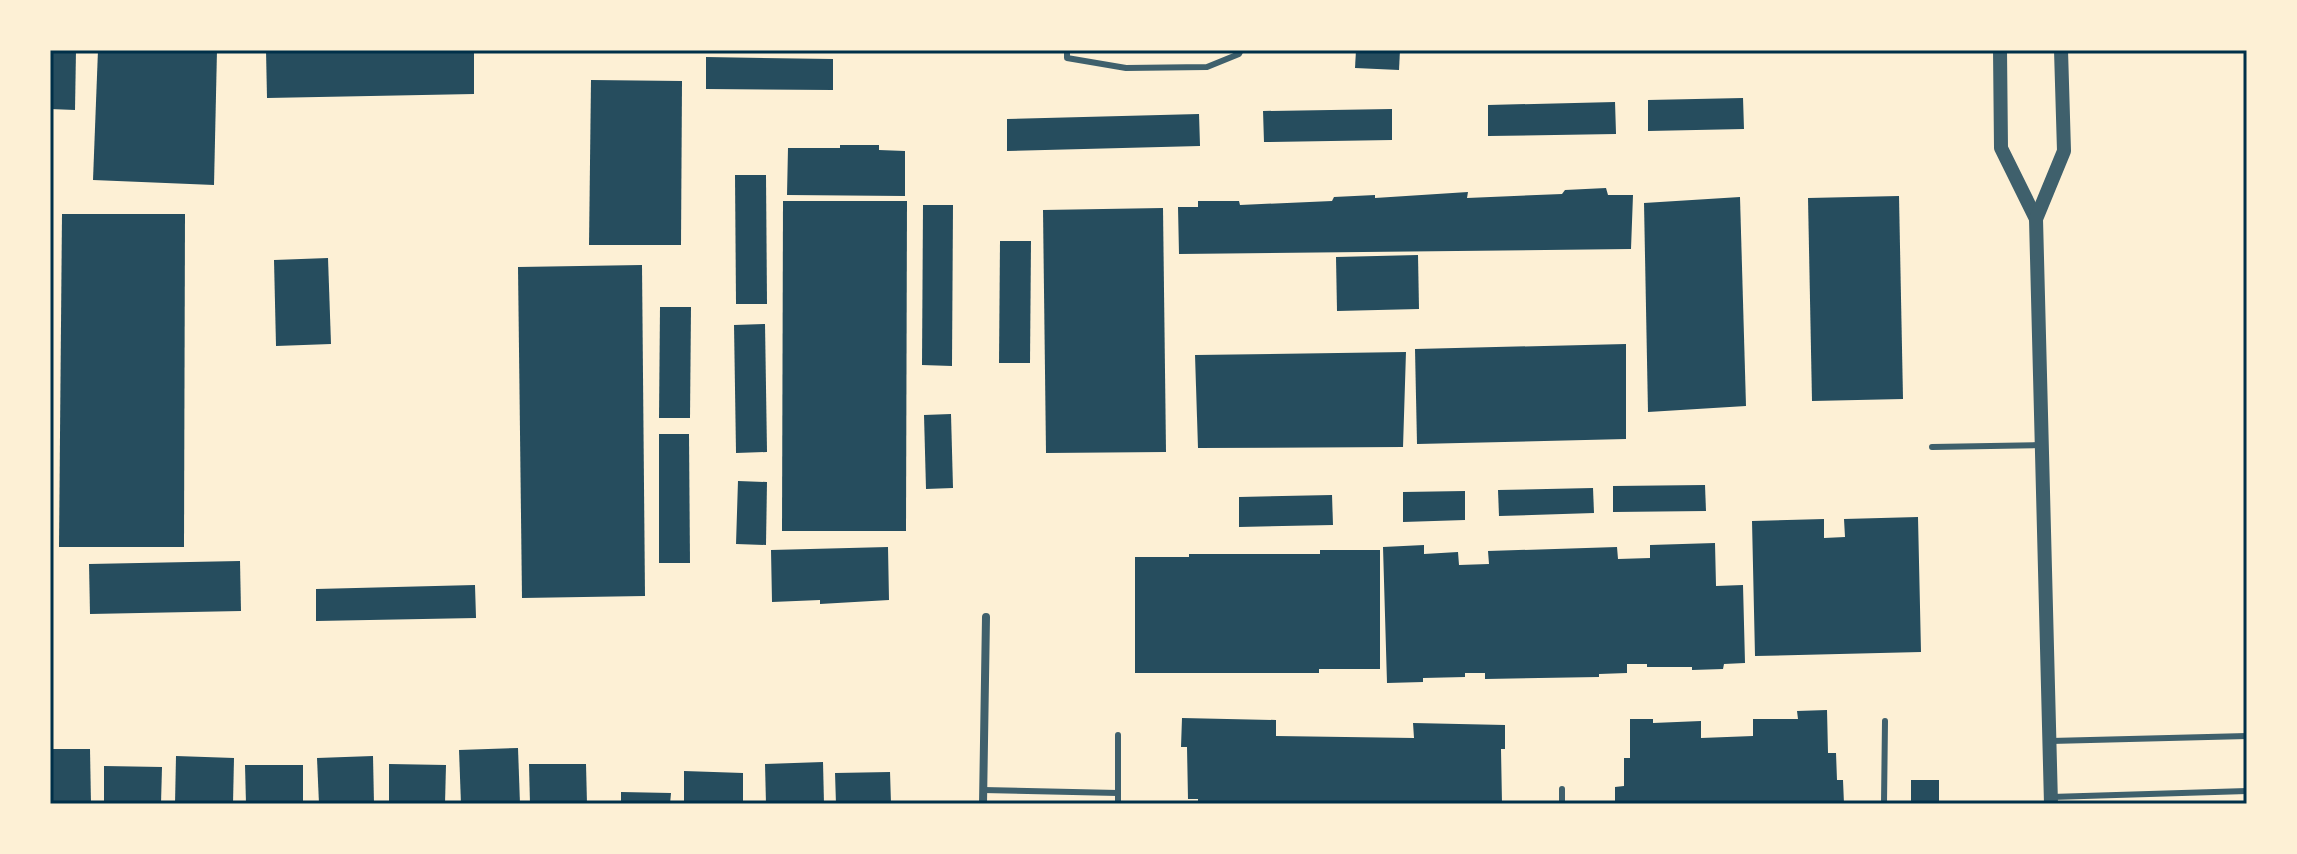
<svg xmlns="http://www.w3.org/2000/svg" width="2297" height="854" viewBox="0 0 2297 854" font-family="Raleway,sans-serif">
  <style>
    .building { fill: #264d5e }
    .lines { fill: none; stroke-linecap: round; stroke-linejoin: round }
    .service { stroke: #3f606c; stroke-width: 6 }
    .minor { stroke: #3f606c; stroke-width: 8 }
    .tertiary { stroke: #3f606c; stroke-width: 14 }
    .neatline { fill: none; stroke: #003049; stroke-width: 3 }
  </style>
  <rect width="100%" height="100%" fill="#fdf0d5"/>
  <g class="building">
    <path d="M50,50H76L75,110L50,109Z"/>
    <path d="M98,50H217L214,185L93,180Z"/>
    <path d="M266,50H474V94L267,98Z"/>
    <path d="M1356,50H1400L1399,70L1355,68Z"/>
    <path d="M706,57L833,59V90L706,89Z"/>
    <path d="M591,80L682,81L681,245H589Z"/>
    <path d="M1743,98L1744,129L1648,131V100Z"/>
    <path d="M1615,102L1616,134L1488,136V105Z"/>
    <path d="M1392,109V140L1264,142L1263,111Z"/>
    <path d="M1199,114L1200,146L1007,151V119Z"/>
    <path d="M840,145H879V150L905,151V196L787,195L788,148H840Z"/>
    <path d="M735,175H766L767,304H736Z"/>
    <path d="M1606,188L1608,195H1633L1631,249L1179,254L1178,207H1198V201H1239L1240,205L1332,201L1334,197L1375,195V198L1468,192L1467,198L1562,194L1565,190Z"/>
    <path d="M1899,196L1903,399L1812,401L1808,198Z"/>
    <path d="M1740,197L1746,406L1648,412L1644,203Z"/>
    <path d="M783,201H907L906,531H782Z"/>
    <path d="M923,205H953L952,366L922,365Z"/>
    <path d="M1163,208L1166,452L1046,453L1043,210Z"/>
    <path d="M62,214H185L184,547H59Z"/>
    <path d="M1000,241H1031L1030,363H999Z"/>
    <path d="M1418,255L1419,309L1337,311L1336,257Z"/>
    <path d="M328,258L331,344L276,346L274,260Z"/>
    <path d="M642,265L645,596L522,598L518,267Z"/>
    <path d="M660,307H691L690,418H659Z"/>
    <path d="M765,324L767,452L736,453L734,325Z"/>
    <path d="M1626,344V439L1417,444L1415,349Z"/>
    <path d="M1406,352L1403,447L1198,448L1195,355Z"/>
    <path d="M951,414L953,488L926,489L924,415Z"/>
    <path d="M659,434H689L690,563H659Z"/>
    <path d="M738,481L767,482L766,545L736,544Z"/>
    <path d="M1705,485L1706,511L1613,512V486Z"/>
    <path d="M1593,488L1594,513L1499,516L1498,490Z"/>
    <path d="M1465,491V520L1403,522V492Z"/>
    <path d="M1332,495L1333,525L1239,527V497Z"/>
    <path d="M1918,517L1921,652L1755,656L1752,521L1824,519V538L1845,537L1844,519Z"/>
    <path d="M1715,543L1716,586L1743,585L1745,663L1724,664L1723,669L1692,670V667H1647V664H1627V673L1599,674V677L1485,679V673H1465V677L1423,678V682L1387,683L1383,547L1424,545V554L1458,552L1459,565L1489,564L1488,551L1617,547L1618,559L1650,558V545Z"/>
    <path d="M888,547L889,600L820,604V600L772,602L771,550Z"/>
    <path d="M1320,550H1380V669H1319V673H1135V557H1189V554H1320Z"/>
    <path d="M240,561L241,611L90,614L89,564Z"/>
    <path d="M475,585L476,618L316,621V589Z"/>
    <path d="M1827,710L1828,753H1836L1837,780H1843L1844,804H1615V787L1624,786V758H1630V719H1653V723L1701,721V738L1753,736V719H1798L1797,711Z"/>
    <path d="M1182,718L1276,720V736L1414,738L1413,723L1505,725V749H1501L1502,804H1198V799H1188L1187,747H1181Z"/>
    <path d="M518,748L520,804H461L459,750Z"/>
    <path d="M50,749H90L91,804H50Z"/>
    <path d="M176,756L234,758L233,804H175Z"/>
    <path d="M373,756L374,804H319L317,758Z"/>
    <path d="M823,762L824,804H766L765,764Z"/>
    <path d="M389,764L446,765L445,804H389Z"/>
    <path d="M529,764H586L587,804H530Z"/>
    <path d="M245,765H303V804H246Z"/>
    <path d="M104,766L162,767L161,804H104Z"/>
    <path d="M684,771L743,773V804H684Z"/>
    <path d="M890,772L891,804H836L835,773Z"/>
    <rect x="1911" y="780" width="28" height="24"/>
    <path d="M621,792L671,793L670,804H621Z"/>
  </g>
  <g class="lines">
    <g class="service">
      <path d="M1067,50V58L1126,68L1207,67L1239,54L1241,50"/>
      <path d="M1932,447L2041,445"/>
      <path d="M1118,735V804"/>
      <path d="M2051,741L2247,736"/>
      <path d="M983,790L1118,793"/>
      <path d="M2051,797L2247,791"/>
      <path d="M1562,804V789"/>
      <path d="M1884,804L1885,721"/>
    </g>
    <path class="minor" d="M983,804L986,617"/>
    <g class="tertiary">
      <path d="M2000,50L2001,148L2036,219"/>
      <path d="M2051,804L2036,219L2064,151L2061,50"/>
    </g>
  </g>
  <rect width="2297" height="854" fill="none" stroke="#fdf0d5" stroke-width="104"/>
  <rect x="52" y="52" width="2193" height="750" class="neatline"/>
</svg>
